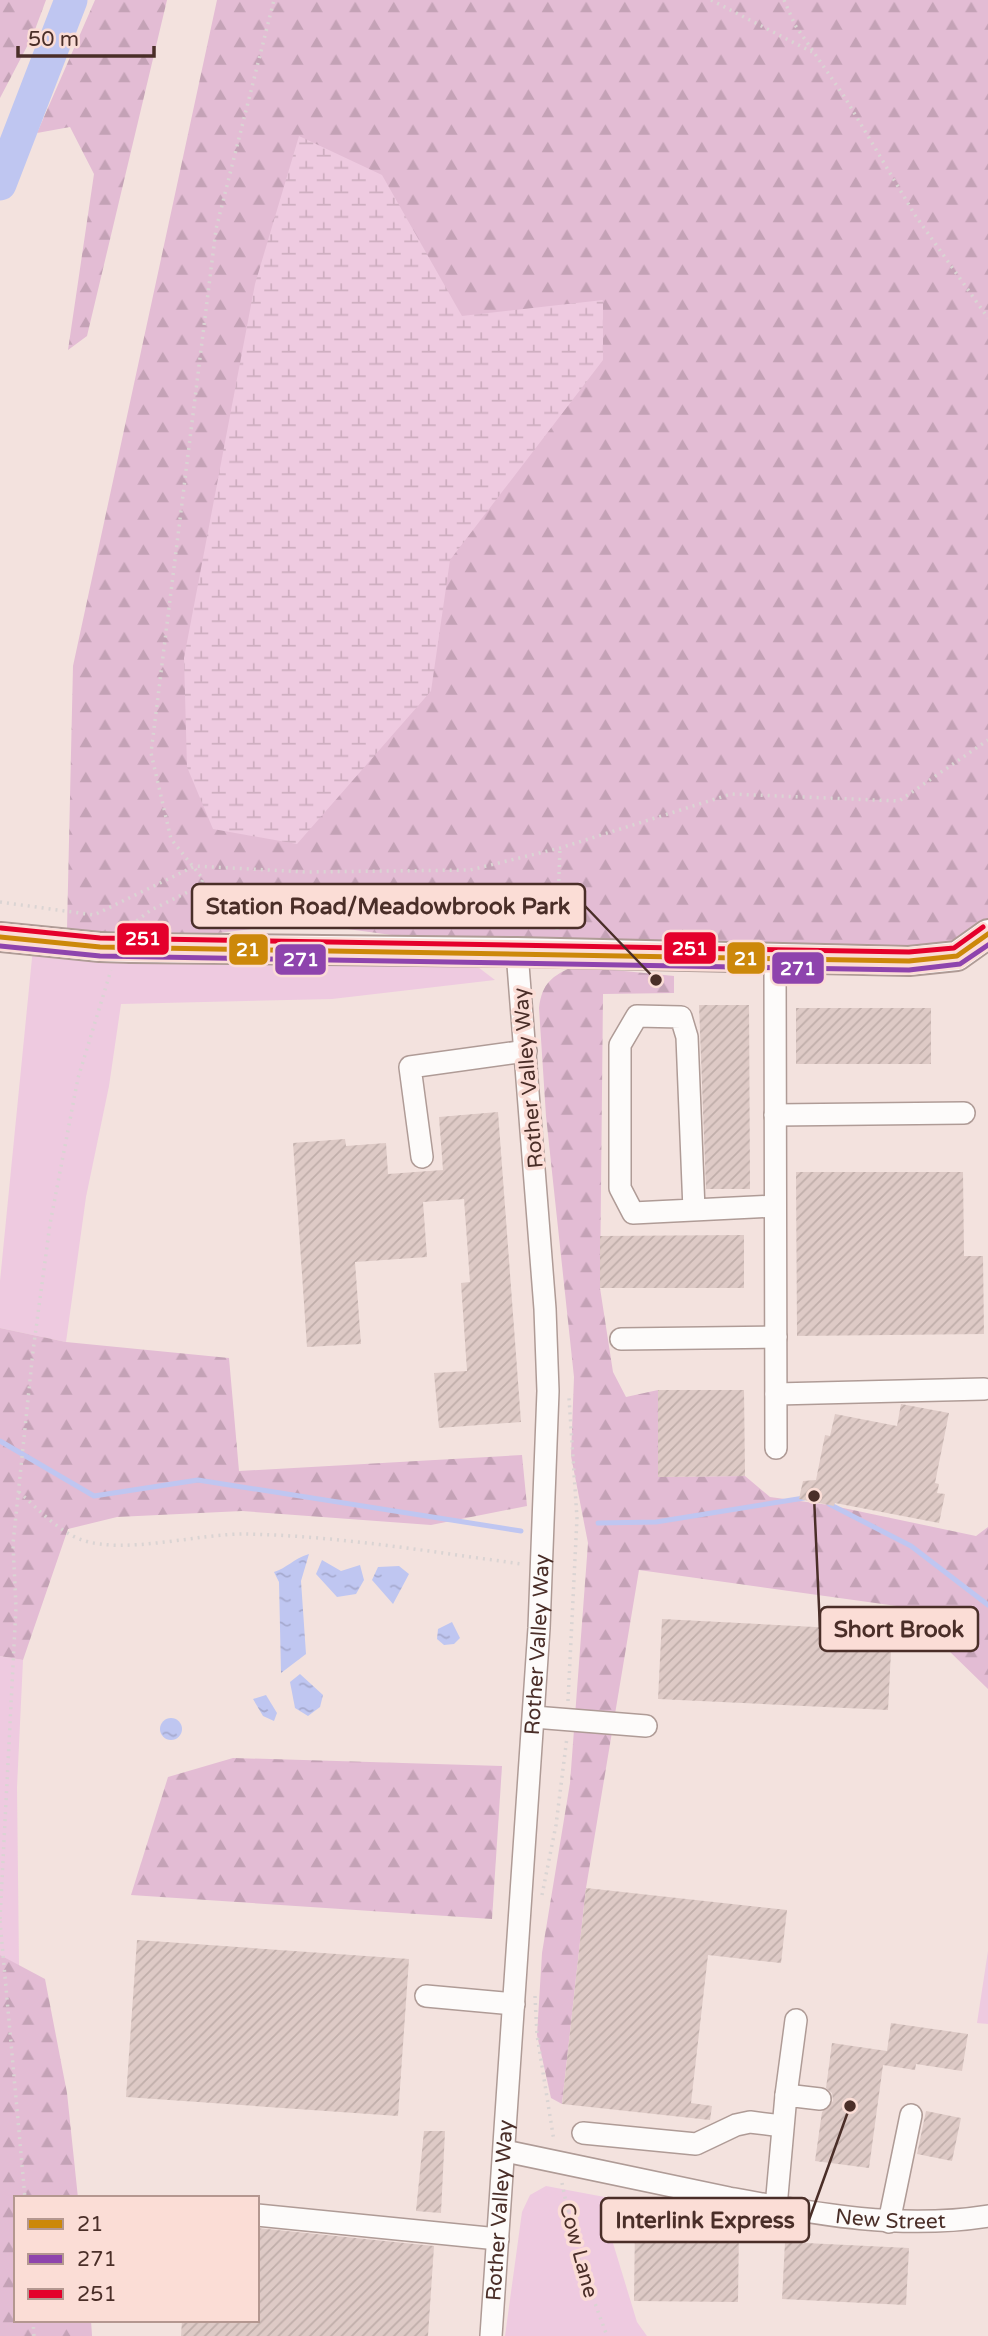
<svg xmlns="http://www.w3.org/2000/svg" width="988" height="2336" viewBox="0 0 988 2336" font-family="'Varela Round',sans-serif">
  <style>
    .green { fill: #eecae0 }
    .forest { fill: url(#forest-firs) }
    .wetland { fill: url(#wetland-marsh) }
    .water { fill: url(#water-ripples) }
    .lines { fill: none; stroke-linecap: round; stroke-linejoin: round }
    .stream { stroke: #bfc6f1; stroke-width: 5 }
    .river { stroke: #bfc6f1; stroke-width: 33 }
    .building { fill: url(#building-hatch) }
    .minor-casing { stroke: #af9b96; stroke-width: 24 }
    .major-casing { stroke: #af9b96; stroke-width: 32 }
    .path { stroke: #dad4d3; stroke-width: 3.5; stroke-dasharray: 2 5; stroke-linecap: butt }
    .minor { stroke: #fdfbfa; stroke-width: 21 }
    .major { stroke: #fdfbfa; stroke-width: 28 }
    .major-bridge-casing { stroke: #af9b96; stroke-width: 32; stroke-linecap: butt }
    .major-bridge { stroke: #fdfbfa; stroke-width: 28 }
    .bus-1-casing { stroke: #fbddd6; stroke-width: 10 }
    .bus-2-casing { stroke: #fbddd6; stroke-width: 10 }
    .bus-3-casing { stroke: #fbddd6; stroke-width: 10 }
    .bus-1 { stroke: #cc880a; stroke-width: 5 }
    .bus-2 { stroke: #8e44ad; stroke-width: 5 }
    .bus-3 { stroke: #e4002b; stroke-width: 5 }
    .labels { text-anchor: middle; stroke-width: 7; stroke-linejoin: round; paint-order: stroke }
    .street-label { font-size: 21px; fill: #4a2e28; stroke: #fbddd6 }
    .leader { fill: none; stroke: #4a2e28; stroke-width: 2.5 }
    .callout-dot { fill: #4a2e28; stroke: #fbddd6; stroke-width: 2.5 }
    .callout { fill: #fbddd6; stroke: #4a2e28; stroke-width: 2.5 }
    .callout-label { font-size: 23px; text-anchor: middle; font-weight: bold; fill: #4a2e28 }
    .line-badge { stroke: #fbddd6; stroke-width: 2.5 }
    .badge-label { font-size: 19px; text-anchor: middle; font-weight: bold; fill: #fff }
  </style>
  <defs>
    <pattern id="forest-firs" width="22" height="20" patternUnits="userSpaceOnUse" patternTransform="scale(1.75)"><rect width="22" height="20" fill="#e3bcd4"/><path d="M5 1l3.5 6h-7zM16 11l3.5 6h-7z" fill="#c4a2b6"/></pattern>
    <pattern id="wetland-marsh" width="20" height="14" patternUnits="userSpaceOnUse" patternTransform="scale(1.75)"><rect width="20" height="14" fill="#eecae0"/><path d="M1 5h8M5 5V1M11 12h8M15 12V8" fill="none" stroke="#ceaec0"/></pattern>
    <pattern id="water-ripples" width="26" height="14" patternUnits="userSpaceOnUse" patternTransform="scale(1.75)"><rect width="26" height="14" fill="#bfc6f1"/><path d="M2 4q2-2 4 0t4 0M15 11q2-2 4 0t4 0" fill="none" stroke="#a6aacf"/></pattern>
    <pattern id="building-hatch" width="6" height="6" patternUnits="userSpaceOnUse" patternTransform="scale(1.75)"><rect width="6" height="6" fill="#decac6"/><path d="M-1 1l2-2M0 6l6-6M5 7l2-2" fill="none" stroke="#c0aeaa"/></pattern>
  </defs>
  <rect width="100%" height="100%" fill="#f3e2de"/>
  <g class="green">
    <path d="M33,948L474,964L495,980L332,999L121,1004L109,1086L86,1197L66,1342L0,1328V1281Z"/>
    <path d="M0,1656L23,1660L17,1787L19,1966L0,1955Z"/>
    <path d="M988,1951V2024L977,2023Z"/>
    <path d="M546,2186L610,2198L609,2230L637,2322L647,2336H505L522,2212L530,2195Z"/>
  </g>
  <g class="forest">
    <path d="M0,0H46L33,35L0,98Z"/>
    <path d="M95,0H167L87,336L68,350L94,174L70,127L37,133Z"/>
    <path d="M217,0H988V934L957,956L517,952L303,923L100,947L33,948L67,929L73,666Z"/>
    <path d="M574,966L674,976V993L603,994L600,1288L613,1372L626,1397L658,1390L659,1477L745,1476L770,1497L829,1505L976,1536L988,1527V1689L904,1607L639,1570L586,1888L562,2104L551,2098L537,2035L542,1953L570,1783L588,1543L571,1456L574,1377L546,1116L539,1008C542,983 552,976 574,966Z"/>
    <path d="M0,1328L66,1342L229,1358L239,1471L522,1455L527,1506L431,1525L242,1511L117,1517L68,1529L23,1660L0,1656Z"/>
    <path d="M233,1758L502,1766L492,1919L131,1895L168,1777Z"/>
    <path d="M0,1955L45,1979L67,2093L78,2198H16V2320H91L92,2336H0Z"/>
  </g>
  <path class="wetland" d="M299,136L382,175L462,316L603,300V360L450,560L431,691L297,844L213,829L187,767L184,658L255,284Z"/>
  <g class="water">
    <path d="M309,1554L301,1581L306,1654L281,1673L279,1582L274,1572C287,1568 293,1559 309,1554Z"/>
    <path d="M322,1560L341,1571L360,1565L364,1580L356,1594L337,1597L316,1574Z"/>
    <path d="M399,1566L409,1574L393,1604L372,1580L378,1567Z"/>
    <path d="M452,1622L460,1638L454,1644L444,1645L437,1639L438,1629Z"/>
    <path d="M300,1674L323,1695L320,1707L308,1716L295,1708L290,1682Z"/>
    <path d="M266,1695L277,1713L274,1721L263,1716L253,1699Z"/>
    <circle cx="171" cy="1729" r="11"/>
  </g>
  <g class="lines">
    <g class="stream">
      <path d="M0,1441L94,1496L198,1480L521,1531"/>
      <path d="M829,1504L911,1546L988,1605"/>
      <path d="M598,1523L656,1522L804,1498"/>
    </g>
    <path class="river" d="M0,184L71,0"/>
  </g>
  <g class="building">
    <path d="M699,1005H749L750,1189H706Z"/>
    <rect x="796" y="1008" width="135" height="56"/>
    <path d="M498,1112L521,1422L439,1428L434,1373L467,1371L461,1283L470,1282L464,1199L423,1202L427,1257L355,1262L361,1344L307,1347L293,1143L345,1139L346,1146L386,1143L388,1174L443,1170L439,1117Z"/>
    <path d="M796,1172H963L964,1256H983L984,1334L797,1336Z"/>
    <path d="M744,1235V1288H600V1236Z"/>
    <path d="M658,1390H744L745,1476L658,1477Z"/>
    <path d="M901,1404L949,1413L935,1483L939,1484L937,1493L945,1494L939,1523L835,1503L834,1506L799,1499L803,1481L816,1480L825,1435L830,1436L835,1414L897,1426Z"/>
    <path d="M662,1619L892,1631L888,1710L658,1699Z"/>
    <path d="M586,1888L787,1910L781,1963L708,1955L691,2103L712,2106L710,2120L562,2104Z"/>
    <path d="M137,1940L409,1959L398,2116L126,2097Z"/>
    <path d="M891,2023L968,2034L962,2071L916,2064L915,2070L883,2065L869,2168L815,2161L822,2112L833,2101L832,2093L826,2088L832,2043L887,2051Z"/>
    <path d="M926,2111L961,2118L952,2161L917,2154Z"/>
    <path d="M424,2131H445L441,2213L416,2211Z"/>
    <path d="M635,2224L739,2225L738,2302L634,2301Z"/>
    <path d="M257,2228L434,2246L428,2336H181L182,2320H257Z"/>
    <path d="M785,2242L909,2248L906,2305L782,2299Z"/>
  </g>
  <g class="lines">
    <g class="minor-casing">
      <g id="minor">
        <path d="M775,959L776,1448"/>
        <path d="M775,1115L964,1113"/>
        <path d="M422,1157L410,1067L526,1051"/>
        <path d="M694,1210L687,1037L681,1017L637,1016L620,1045V1188L633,1213L775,1206"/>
        <path d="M621,1339L776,1337"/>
        <path d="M776,1394L984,1389"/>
        <path d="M534,1717L646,1726"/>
        <path d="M426,1996L514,2004"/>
        <path d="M786,2095L796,2020"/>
        <path d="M583,2133L696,2144L736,2125L750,2122L782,2126"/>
        <path id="s1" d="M505,2151C580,2167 655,2183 729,2198C816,2214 900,2230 988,2216"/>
        <path d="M776,2207L786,2095L820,2099"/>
        <path d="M257,2215L498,2239"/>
        <path d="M889,2222L911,2115"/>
        <path id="s2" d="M491,2336L539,1628L548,1391L545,1309L517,952"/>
      </g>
    </g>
    <g class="major-casing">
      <g id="major">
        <path d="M0,937L100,947"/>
        <path d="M132,948L517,952L909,961L957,956L988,934"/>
      </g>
    </g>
    <g class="path">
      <path d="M711,0L812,52"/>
      <path d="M784,0L795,25L844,96L915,215L988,318"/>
      <path d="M0,902L94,915L195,866L305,872L470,870L560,848L731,794L899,801L988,740"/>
      <path d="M131,925L151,910L200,886L203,879L171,839L151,753L216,229L274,0"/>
      <path d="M557,930L560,848"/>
      <path d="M19,1492C37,1508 59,1532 82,1540C126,1555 200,1533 247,1534C339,1536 432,1552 522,1564"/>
      <path d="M568,1701L577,1518L569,1398"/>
      <path d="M542,1895L556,1825L567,1737"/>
      <path d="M0,1919L16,1607L13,1544L33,1351L50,1224L78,1078L111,970"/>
      <path d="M0,1921L25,2198"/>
      <path d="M535,1996L537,2035L554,2141"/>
      <path d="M562,2183L576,2251L607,2336"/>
      <path d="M33,2320L34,2336"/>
    </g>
    <use href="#minor" class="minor"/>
    <use href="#major" class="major"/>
    <g class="major-bridge-casing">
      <path id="major-bridge" d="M100,947L132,948"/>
    </g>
    <use href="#major-bridge" class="major-bridge"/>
    <g class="bus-1-casing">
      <path id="bus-1" d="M0,937L100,947L909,961L957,956L988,934"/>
    </g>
    <g class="bus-2-casing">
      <path id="bus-2" d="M0,946L100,956L909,970L960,964L988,945"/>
    </g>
    <g class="bus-3-casing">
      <path id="bus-3" d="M1,928L100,938L909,952L954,948L983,927"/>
    </g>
    <use href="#bus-1" class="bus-1"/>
    <use href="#bus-2" class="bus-2"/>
    <use href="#bus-3" class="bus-3"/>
  </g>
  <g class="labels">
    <g class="street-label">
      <text transform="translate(528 1078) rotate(-95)" y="7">Rother Valley Way</text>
      <text dy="7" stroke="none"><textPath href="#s2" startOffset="693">Rother Valley Way</textPath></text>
      <text dy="7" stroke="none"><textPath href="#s2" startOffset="126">Rother Valley Way</textPath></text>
      <text dy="7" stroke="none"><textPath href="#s1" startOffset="392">New Street</textPath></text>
      <text transform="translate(579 2250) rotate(75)" y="7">Cow Lane</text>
    </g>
  </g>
  <path class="leader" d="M656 980L585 906M814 1496L820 1629M850 2106L809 2220"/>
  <g class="callout-dot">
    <circle cx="656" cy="980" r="7"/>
    <circle cx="814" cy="1496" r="7"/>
    <circle cx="850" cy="2106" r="7"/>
  </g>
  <g class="callout">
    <rect x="192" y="884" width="393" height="44" rx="7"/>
    <rect x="820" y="1607" width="158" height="44" rx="7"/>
    <rect x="601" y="2198" width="208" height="44" rx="7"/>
  </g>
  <g class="callout-label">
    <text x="388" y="914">Station Road/Meadowbrook Park</text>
    <text x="899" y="1637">Short Brook</text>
    <text x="705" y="2228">Interlink Express</text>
  </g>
  <g class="line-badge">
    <rect x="116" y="922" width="54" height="34" rx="7" fill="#e4002b"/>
    <rect x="663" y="931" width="54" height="34" rx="7" fill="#e4002b"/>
    <rect x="228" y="933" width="41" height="33" rx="7" fill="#cc880a"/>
    <rect x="726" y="941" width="40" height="34" rx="7" fill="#cc880a"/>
    <rect x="274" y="943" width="53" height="33" rx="7" fill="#8e44ad"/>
    <rect x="771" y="951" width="54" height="34" rx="7" fill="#8e44ad"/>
  </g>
  <g class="badge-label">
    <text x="143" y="945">251</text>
    <text x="690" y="955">251</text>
    <text x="248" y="956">21</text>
    <text x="746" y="965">21</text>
    <text x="301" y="966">271</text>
    <text x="798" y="975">271</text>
  </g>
  <rect x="14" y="2196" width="245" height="126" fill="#fbddd6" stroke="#b49790" stroke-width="2"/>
  <rect x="28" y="2219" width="35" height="10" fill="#cc880a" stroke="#b49790" stroke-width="2"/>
  <text x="77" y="2231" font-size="21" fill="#4a2e28">21</text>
  <rect x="28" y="2254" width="35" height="10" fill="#8e44ad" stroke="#b49790" stroke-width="2"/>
  <text x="77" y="2266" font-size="21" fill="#4a2e28">271</text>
  <rect x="28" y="2289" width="35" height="10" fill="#e4002b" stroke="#b49790" stroke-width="2"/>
  <text x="77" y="2301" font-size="21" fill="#4a2e28">251</text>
  <path d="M18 46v10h136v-10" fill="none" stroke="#4a2e28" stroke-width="3.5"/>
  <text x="28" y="46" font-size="21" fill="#4a2e28" stroke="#fbddd6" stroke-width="5" paint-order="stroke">50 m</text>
</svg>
